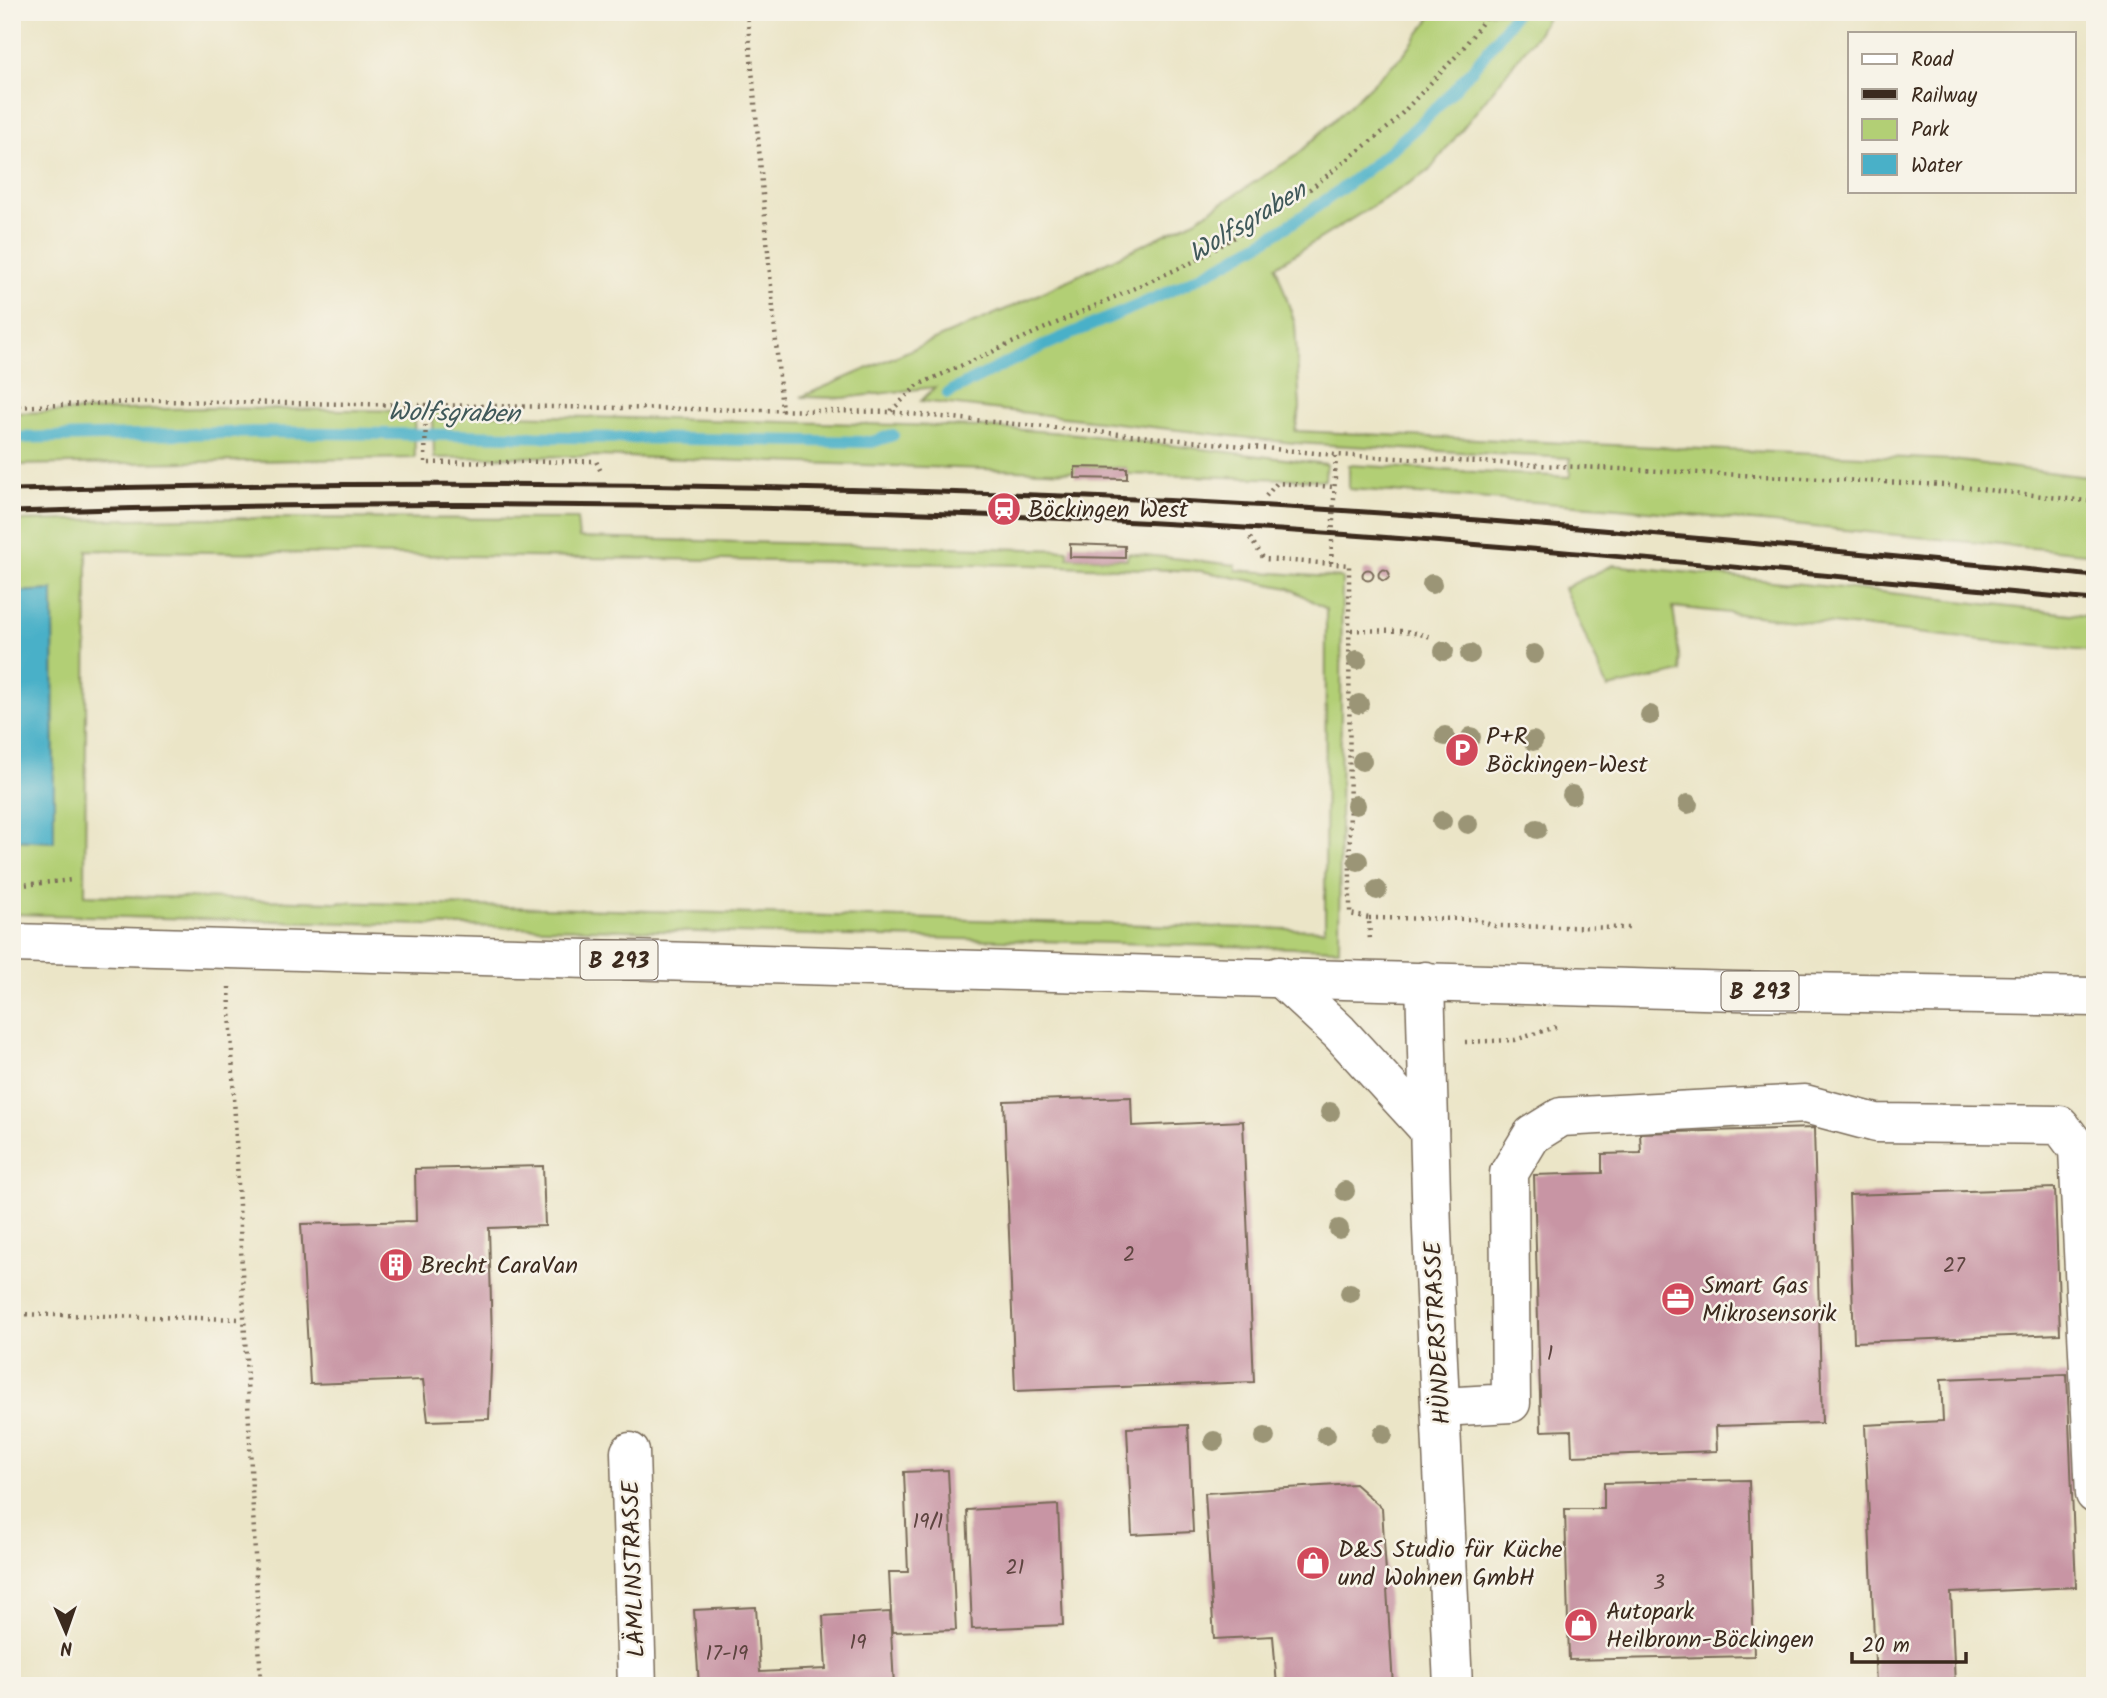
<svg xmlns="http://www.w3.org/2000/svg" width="2107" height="1698" viewBox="0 0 2107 1698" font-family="Kalam,sans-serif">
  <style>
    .green { fill: #b2cf75; stroke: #767c4a; stroke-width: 2; fill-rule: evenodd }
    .water { fill: #49b0c8; stroke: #426d73; stroke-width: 2 }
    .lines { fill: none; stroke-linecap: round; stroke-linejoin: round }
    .stream { stroke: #49b0c8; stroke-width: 12 }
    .building { fill: #c895a4 }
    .minor-casing { stroke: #796b59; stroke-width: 41 }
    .major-casing { stroke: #796b59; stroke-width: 41 }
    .path { stroke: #796b59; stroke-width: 4.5; stroke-dasharray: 2 5; stroke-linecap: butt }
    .minor { stroke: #fff; stroke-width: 38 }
    .major { stroke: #fff; stroke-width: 38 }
    .rail { stroke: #3b2a1e; stroke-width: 5 }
    .tree { fill: #9b9576 }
    .labels { text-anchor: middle; stroke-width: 5; stroke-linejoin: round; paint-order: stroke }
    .number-label { font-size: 21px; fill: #5e4540 }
    .shield { fill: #f7f3e8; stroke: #73665b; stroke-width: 2 }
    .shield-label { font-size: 23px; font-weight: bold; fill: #3b2a1e }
    .poi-label { font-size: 24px; fill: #3b2a1e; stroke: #f7f3e8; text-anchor: start }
    .street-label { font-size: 24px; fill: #3b2a1e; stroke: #f7f3e8 }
    .water-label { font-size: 26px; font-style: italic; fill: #40595a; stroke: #f7f3e8 }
  </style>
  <rect width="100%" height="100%" fill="#f7f3e8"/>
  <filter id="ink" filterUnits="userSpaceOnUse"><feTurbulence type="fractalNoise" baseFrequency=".0143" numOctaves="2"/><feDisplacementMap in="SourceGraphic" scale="14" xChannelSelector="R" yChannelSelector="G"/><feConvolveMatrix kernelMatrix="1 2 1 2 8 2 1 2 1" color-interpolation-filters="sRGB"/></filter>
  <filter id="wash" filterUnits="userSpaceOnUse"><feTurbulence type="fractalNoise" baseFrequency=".00686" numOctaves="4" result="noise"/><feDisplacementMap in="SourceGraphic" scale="28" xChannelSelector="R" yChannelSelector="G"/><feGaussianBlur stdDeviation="1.57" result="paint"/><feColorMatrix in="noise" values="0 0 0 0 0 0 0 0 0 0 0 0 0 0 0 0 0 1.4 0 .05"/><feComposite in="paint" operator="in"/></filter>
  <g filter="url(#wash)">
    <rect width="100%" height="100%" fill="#ebe5c7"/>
    <g class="green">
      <path d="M1435,12H1550L1538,33L1429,171L1276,266L1295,324L1300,408L1295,431L1952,460L2095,478V554L1617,508L1349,489V465L1570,477V458L1294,443L921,401L935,387L843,398L801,397L1018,304L1195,220L1297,155L1403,55Z"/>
      <path d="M204,408L414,411L415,458L12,465V413Z"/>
      <path d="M433,413L982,427L1077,434L1326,464L1325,480L1127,474L1126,468L1076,467L1075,472L596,456L434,458Z"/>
      <path d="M193,518L577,519L579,538L1068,550V557L1127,559L1128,553L1236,565V570L1342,578L1339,949L12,914V840L54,841L53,591L12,592V521ZM87,550L1030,565L1201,571L1289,588L1326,609L1325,930L85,895Z"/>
      <path d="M1613,565L1882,592L2095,617V652L1673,607L1681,672L1608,688L1564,588Z"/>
    </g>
    <path class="water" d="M53,590L54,842L12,840V592Z"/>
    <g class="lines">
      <g class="stream">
        <path d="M948,393C981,376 1014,359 1048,344C1096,322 1146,304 1193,280C1314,219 1440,126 1516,12"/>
        <path d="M12,438L264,432L872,442L893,435"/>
      </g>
    </g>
    <g id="blocks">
      <g class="building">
        <path d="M1075,467L1127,468V479L1075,478Z"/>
        <path d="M1070,544L1125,546V558L1070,557Z"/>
        <circle cx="1368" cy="575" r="5.5"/>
        <circle cx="1384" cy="575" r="5.5"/>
        <path d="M1131,1097L1132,1126L1243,1121L1254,1382L1015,1391L1004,1101Z"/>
        <path d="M1814,1128L1822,1423L1716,1426L1717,1451L1572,1456L1571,1430L1541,1431L1534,1175L1602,1173V1154L1641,1153L1640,1133Z"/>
        <path d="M543,1166L545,1226L489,1228L492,1340L489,1419L428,1421L423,1380L310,1384L301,1224L416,1221L415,1169Z"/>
        <path d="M2055,1188L2060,1334L1854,1342L1849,1195Z"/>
        <path d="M2067,1374L2076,1587L1951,1593L1955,1686H1876L1865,1425L1943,1421L1941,1379Z"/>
        <path d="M1188,1425L1193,1532L1132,1535L1127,1428Z"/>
        <path d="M948,1470L956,1630L892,1632L889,1572H908L904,1472Z"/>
        <path d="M1749,1480L1754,1656L1569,1660L1565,1509H1604V1483Z"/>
        <path d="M1355,1484L1382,1508L1393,1686H1277L1273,1636L1214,1639L1205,1493Z"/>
        <path d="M1058,1505L1063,1625L972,1629L967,1510Z"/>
        <path d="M756,1607L760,1672L826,1669L823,1616L890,1612L894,1686H699L694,1610Z"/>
      </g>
    </g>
  </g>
  <g filter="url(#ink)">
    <use href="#blocks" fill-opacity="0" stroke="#796b59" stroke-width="2"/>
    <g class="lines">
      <g class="minor-casing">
        <g id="minor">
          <path d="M1425,981L1432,1230L1453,1686"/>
          <path d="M1441,1407L1511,1403L1509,1173L1532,1135L1561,1117L1805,1104L1876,1123L2060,1125L2078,1149L2095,1494"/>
          <path d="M630,1452L637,1686"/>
        </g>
      </g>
      <g class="major-casing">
        <g id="major">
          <path d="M12,943L1738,991L2095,997"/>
          <path d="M1279,976L1339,1032L1429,1130"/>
        </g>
      </g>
      <g class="path">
        <path d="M747,12L782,411"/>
        <path d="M426,404L425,463L596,461L602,474"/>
        <path d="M12,407L157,401L891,412L1336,455L1944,485L2095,502"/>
        <path d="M891,411L918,385L1195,261L1296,200L1390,126L1460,52L1490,12"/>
        <path d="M1266,496L1277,483L1334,487"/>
        <path d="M1250,538L1264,559L1349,565L1350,914L1369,918L1370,942"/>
        <path d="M1331,563L1336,455"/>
        <path d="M1351,630L1406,631L1432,637"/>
        <path d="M12,886L72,880"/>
        <path d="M1369,918L1474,919L1495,926L1630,928"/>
        <path d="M229,987L261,1686"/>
        <path d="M1465,1042L1515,1040L1559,1026"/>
        <path d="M12,1314L243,1319"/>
      </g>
      <use href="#minor" class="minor"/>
      <use href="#major" class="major"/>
      <g class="rail">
        <path d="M12,490C386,480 760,483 1134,499C1455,513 1775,545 2095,576"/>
        <path d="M12,512C434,498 859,504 1280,530C1552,548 1823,576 2095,600"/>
      </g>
    </g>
    <g class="tree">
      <circle cx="1432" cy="584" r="10"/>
      <circle cx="1444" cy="651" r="10"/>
      <circle cx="1470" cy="654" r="10"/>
      <circle cx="1534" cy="654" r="10"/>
      <circle cx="1357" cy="660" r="10"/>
      <circle cx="1359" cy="704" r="10"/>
      <circle cx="1650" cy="715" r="10"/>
      <circle cx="1445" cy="736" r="10"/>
      <circle cx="1471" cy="737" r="10"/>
      <circle cx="1533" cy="741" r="10"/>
      <circle cx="1362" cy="761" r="10"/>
      <circle cx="1572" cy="795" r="10"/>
      <circle cx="1688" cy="804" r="10"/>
      <circle cx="1356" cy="805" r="10"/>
      <circle cx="1442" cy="821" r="10"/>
      <circle cx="1468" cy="824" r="10"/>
      <circle cx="1537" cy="829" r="10"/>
      <circle cx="1358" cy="861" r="10"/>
      <circle cx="1377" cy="890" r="10"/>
      <circle cx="1330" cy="1112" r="10"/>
      <circle cx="1345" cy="1191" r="10"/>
      <circle cx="1339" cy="1229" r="10"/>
      <circle cx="1350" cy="1293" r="10"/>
      <circle cx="1383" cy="1434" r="10"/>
      <circle cx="1326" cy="1435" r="10"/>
      <circle cx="1265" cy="1437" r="10"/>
      <circle cx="1214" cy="1441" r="10"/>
    </g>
  </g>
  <defs>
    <g id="station-disc" transform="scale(1.75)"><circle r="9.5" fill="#d1495b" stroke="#f7f3e8"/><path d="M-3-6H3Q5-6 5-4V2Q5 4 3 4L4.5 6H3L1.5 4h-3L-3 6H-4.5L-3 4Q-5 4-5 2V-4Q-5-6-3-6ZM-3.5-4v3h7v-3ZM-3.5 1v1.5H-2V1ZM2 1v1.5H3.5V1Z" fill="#fff"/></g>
    <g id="parking-disc" transform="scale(1.75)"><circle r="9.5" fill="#d1495b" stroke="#f7f3e8"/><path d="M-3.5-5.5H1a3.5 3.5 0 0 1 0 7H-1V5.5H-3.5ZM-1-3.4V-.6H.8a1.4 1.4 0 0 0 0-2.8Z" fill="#fff"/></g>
    <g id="building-disc" transform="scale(1.75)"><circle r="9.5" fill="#d1495b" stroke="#f7f3e8"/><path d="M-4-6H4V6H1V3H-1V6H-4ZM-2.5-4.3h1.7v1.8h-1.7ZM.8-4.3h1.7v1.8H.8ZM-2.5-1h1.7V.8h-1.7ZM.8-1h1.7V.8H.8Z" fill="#fff"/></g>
    <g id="office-disc" transform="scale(1.75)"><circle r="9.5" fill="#d1495b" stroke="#f7f3e8"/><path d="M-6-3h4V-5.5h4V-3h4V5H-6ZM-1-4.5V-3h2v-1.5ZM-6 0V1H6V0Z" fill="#fff"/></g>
    <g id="shop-disc" transform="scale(1.75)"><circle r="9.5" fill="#d1495b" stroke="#f7f3e8"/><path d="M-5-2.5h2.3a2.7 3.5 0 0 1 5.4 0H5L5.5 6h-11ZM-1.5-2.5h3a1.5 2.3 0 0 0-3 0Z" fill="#fff"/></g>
  </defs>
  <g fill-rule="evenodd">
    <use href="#station-disc" x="1004" y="509"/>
    <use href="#parking-disc" x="1462" y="750"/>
    <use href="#building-disc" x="396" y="1265"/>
    <use href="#office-disc" x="1678" y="1299"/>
    <use href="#shop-disc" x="1313" y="1563"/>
    <use href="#shop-disc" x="1581" y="1625"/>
  </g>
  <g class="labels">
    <g class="number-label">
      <text x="1129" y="1261">2</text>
      <text x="1954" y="1272">27</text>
      <text x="1550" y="1360">1</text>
      <text x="928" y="1528">19/1</text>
      <text x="1015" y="1574">21</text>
      <text x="1659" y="1589">3</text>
      <text x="858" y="1649">19</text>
      <text x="727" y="1660">17-19</text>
    </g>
    <g class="shield">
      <rect x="580.5" y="940.5" width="77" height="39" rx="5"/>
      <rect x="1721.5" y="971.5" width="77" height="39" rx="5"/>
    </g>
    <g class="shield-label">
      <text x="619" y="968">B 293</text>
      <text x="1760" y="999">B 293</text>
    </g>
    <g class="poi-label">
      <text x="1028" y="517">Böckingen West</text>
      <text x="1486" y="744">P+R<tspan x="1486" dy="28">Böckingen-West</tspan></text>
      <text x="420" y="1273">Brecht CaraVan</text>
      <text x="1702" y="1293">Smart Gas<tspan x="1702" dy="28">Mikrosensorik</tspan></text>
      <text x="1338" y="1557">D&amp;S Studio für Küche<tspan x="1338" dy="28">und Wohnen GmbH</tspan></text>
      <text x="1606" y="1619">Autopark<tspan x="1606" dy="28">Heilbronn-Böckingen</tspan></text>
    </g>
    <g class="street-label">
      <text transform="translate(1437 1333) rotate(-93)" y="8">HÜNDERSTRASSE</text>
      <text transform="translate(633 1569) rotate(-92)" y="8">LÄMLINSTRASSE</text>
    </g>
    <g class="water-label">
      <text transform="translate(1247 221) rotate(-31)" y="9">Wolfsgraben</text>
      <text transform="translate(454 412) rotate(1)" y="9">Wolfsgraben</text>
    </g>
  </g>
  <rect width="2107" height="1698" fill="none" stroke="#f7f3e8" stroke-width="42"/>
  <rect x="1848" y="32" width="228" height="161" fill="#f7f3e8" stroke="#aca397" stroke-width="2"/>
  <rect x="1862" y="54" width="35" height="10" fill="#ffffff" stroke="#aca397" stroke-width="2"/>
  <text x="1911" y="66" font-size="21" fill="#3b2a1e">Road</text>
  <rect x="1862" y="89" width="35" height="10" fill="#3b2a1e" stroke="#aca397" stroke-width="2"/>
  <text x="1911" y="102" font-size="21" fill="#3b2a1e">Railway</text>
  <rect x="1862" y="119" width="35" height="21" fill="#b2cf75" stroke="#aca397" stroke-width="2"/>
  <text x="1911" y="136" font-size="21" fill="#3b2a1e">Park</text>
  <rect x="1862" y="154" width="35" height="21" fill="#49b0c8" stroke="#aca397" stroke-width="2"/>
  <text x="1911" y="172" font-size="21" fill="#3b2a1e">Water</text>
  <g transform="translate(66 1632) rotate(178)" stroke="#f7f3e8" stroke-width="5" paint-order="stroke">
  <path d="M0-5L12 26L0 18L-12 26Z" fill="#3b2a1e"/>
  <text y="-10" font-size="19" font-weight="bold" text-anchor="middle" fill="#3b2a1e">N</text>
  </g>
  <path d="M1852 1652v10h114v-10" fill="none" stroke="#3b2a1e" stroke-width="3.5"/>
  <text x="1862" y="1652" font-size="21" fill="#3b2a1e" stroke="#f7f3e8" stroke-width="5" paint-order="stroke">20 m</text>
</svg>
